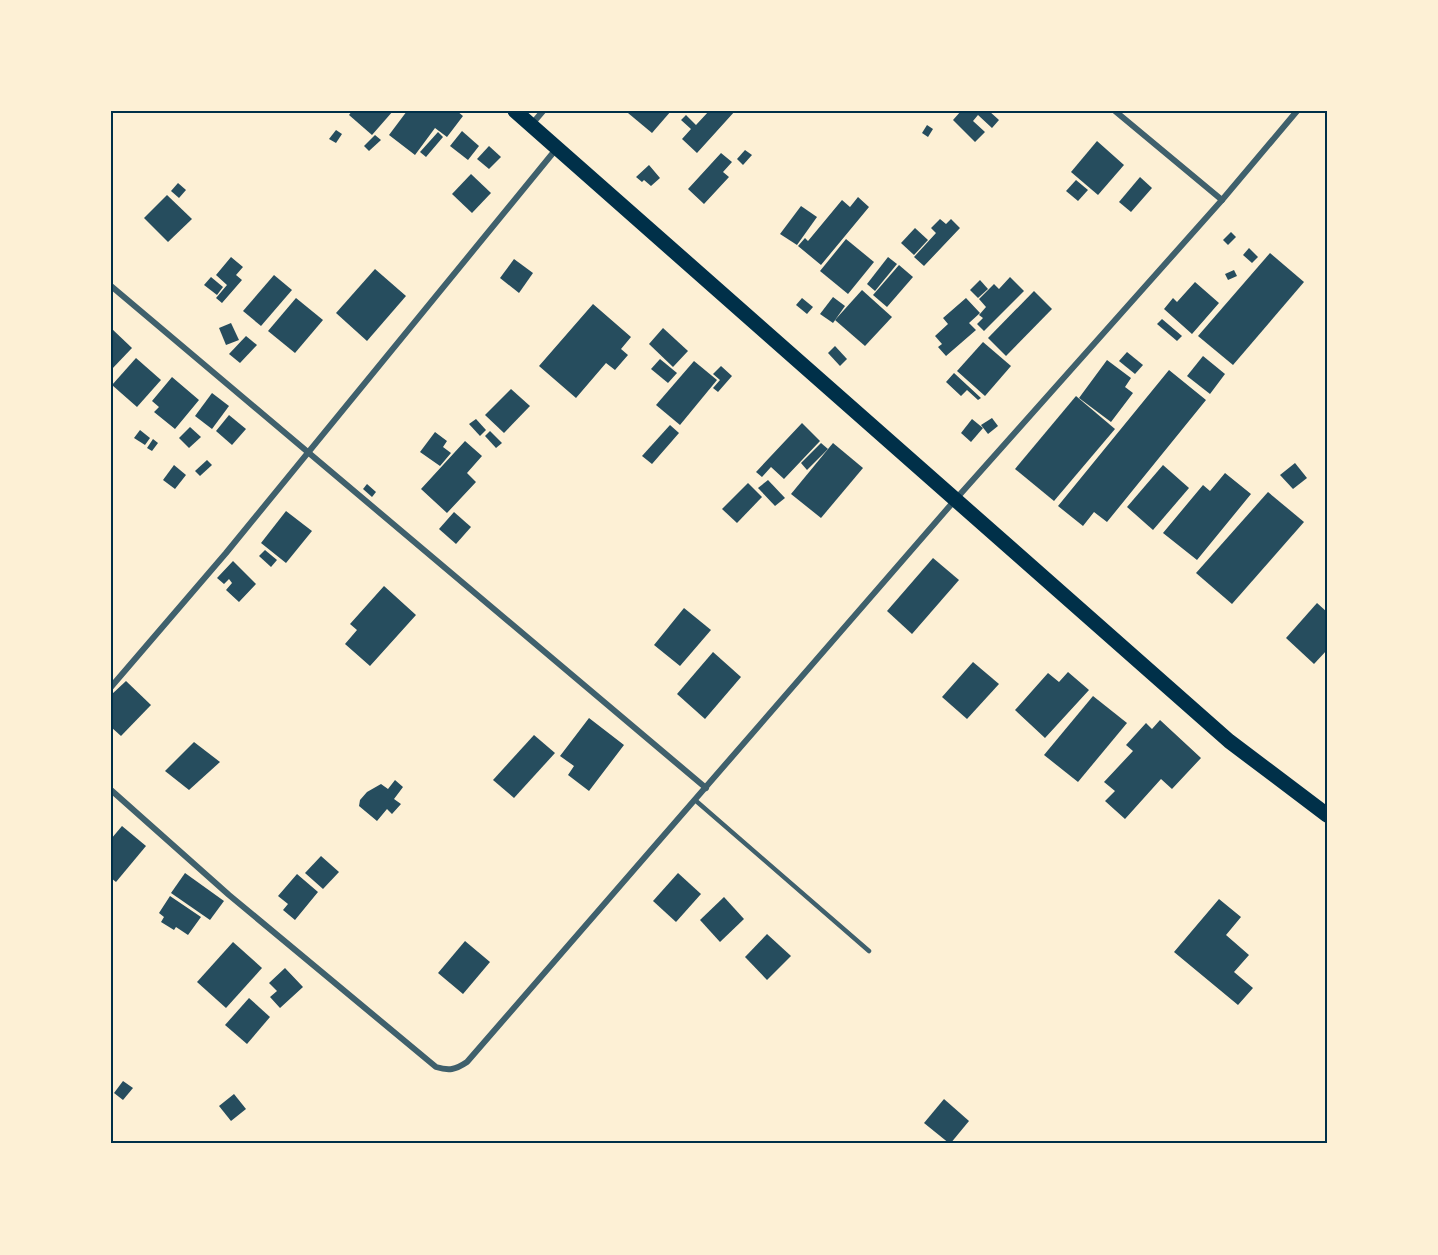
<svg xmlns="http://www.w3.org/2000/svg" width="1438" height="1255" viewBox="0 0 1438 1255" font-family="'DM Sans',sans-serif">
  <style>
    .building { fill: #264d5e }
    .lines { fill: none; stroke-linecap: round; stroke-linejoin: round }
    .service { stroke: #3f606c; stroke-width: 4.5 }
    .minor { stroke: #3f606c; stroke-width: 6 }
    .primary { stroke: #003049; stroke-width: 15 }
    .neatline { fill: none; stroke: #003049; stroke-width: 2 }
  </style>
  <rect width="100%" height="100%" fill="#fdf0d5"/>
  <g class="building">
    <path d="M352,111H393L372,135L349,115Z"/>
    <path d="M407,111H457L463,116L447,137L435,128L415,155L389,135Z"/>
    <path d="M630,111H671L652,133L628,113Z"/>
    <path d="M709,111H735L697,153L682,139L691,129L681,120L686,115L696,125Z"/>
    <path d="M961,111H989L999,120L992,128L978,115L973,121L985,132L975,142L953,120Z"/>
    <path d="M927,125L933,129L928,137L922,133Z"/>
    <path d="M336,130L342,134L336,143L329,139Z"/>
    <path d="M462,131L479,146L468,160L450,146Z"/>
    <path d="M438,132L443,137L426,157L420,152Z"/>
    <path d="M375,135L381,140L369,151L364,146Z"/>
    <path d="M1097,141L1124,165L1098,195L1071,172Z"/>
    <path d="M489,146L501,157L489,169L477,159Z"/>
    <path d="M745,150L752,155L743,165L737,159Z"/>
    <path d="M721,153L732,162L723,172L729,177L704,204L688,189Z"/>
    <path d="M649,165L660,178L651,186L644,180L642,182L636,177Z"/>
    <path d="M471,174L491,193L472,213L452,194Z"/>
    <path d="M1140,177L1152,188L1131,212L1119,202Z"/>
    <path d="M1076,180L1088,190L1078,201L1066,191Z"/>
    <path d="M178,183L186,190L179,198L171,191Z"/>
    <path d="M167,195L192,219L168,242L144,218Z"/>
    <path d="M858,197L869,207L821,265L798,246L805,238L808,241L842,200L850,207Z"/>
    <path d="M801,206L817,217L797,245L780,234Z"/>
    <path d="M940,219L946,224L951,219L960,228L924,266L914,257L936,233L931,228Z"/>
    <path d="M915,228L928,240L914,255L901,243Z"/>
    <path d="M1231,232L1236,237L1228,245L1223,240Z"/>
    <path d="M846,239L874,262L848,294L820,271Z"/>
    <path d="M1249,248L1258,257L1252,263L1243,255Z"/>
    <path d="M1270,253L1304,282L1233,365L1198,336Z"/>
    <path d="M231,257L243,267L236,275L242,280L222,303L216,298L227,285L216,275Z"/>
    <path d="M888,257L897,264L875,291L867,284Z"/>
    <path d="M514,259L533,273L519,293L500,278Z"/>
    <path d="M899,265L913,277L887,307L873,295Z"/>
    <path d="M375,269L406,296L367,341L336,313Z"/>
    <path d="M1234,270L1237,276L1228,280L1225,274Z"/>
    <path d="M274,275L292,290L261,326L243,311Z"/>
    <path d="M211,277L223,287L217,295L204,285Z"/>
    <path d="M1010,277L1024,291L984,331L977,324L983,318L979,315L986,307L979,299L994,284L999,289Z"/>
    <path d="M980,280L988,289L978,298L970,290Z"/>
    <path d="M1195,282L1219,303L1192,334L1164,309L1173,298L1177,302Z"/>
    <path d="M862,290L892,317L865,346L835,320Z"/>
    <path d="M1034,291L1052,309L1006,356L988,338Z"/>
    <path d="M833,297L845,306L833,323L820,314Z"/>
    <path d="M296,298L323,320L295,353L268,331Z"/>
    <path d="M802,298L813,307L807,314L796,305Z"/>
    <path d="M966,298L980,313L969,323L976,330L946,356L938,347L942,344L935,336L948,324L943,318Z"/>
    <path d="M593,304L631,337L621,349L628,355L615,370L606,363L576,398L539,366Z"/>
    <path d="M1162,319L1182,336L1177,341L1157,324Z"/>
    <path d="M231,323L239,340L226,345L219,328Z"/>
    <path d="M111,328L132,348L111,370Z"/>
    <path d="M663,328L688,351L673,367L649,344Z"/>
    <path d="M246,336L257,345L240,363L229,354Z"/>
    <path d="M983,342L1011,366L985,396L957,371Z"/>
    <path d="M835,346L847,359L840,366L828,353Z"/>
    <path d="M1127,352L1143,365L1135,374L1119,361Z"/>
    <path d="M1203,356L1225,374L1210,394L1187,376Z"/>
    <path d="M136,358L161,380L137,407L112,385Z"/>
    <path d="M660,359L677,373L668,383L651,369Z"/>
    <path d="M1107,360L1131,378L1125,387L1133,393L1111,422L1079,398Z"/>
    <path d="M694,361L717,380L680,425L656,405Z"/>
    <path d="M721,366L732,376L718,392L713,388L720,380L713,374Z"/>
    <path d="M1169,370L1206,400L1107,522L1094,512L1083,526L1058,506Z"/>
    <path d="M954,373L981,398L978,400L967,390L961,396L946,382Z"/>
    <path d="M172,377L199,400L175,429L154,412L159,407L152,401Z"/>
    <path d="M511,389L530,406L504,433L485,415Z"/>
    <path d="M212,393L229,406L212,429L195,416Z"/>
    <path d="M1076,396L1115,429L1054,501L1015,469Z"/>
    <path d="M229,415L246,429L232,445L216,431Z"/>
    <path d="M992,418L998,426L988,434L981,425Z"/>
    <path d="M476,419L486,430L480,436L469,424Z"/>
    <path d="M972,419L983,428L971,442L961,433Z"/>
    <path d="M802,423L820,441L784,479L771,467L762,477L756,472Z"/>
    <path d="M670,425L679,433L652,464L642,456Z"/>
    <path d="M190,427L201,437L189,448L179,438Z"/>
    <path d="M140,430L150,438L145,445L134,438Z"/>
    <path d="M490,431L502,443L496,448L485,436Z"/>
    <path d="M435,432L447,441L443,447L451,453L440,466L420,452Z"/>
    <path d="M153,439L158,443L152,451L147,448Z"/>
    <path d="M465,441L482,456L467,473L476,482L447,513L421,489Z"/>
    <path d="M821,443L828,449L807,470L801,463Z"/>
    <path d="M833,443L863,468L821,518L791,494Z"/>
    <path d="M207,460L212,465L200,476L195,471Z"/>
    <path d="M1295,463L1307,478L1293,489L1280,475Z"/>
    <path d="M174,465L186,475L175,489L163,480Z"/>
    <path d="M1163,465L1189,488L1153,530L1127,507Z"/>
    <path d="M1225,473L1251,494L1197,560L1163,533L1203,485L1210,491Z"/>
    <path d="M768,480L785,498L775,506L758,488Z"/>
    <path d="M748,483L762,497L737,523L722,509Z"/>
    <path d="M367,484L376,492L372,497L363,489Z"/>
    <path d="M1268,492L1304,522L1232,604L1196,573Z"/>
    <path d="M286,511L312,531L286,563L261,543Z"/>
    <path d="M454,512L471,527L456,544L439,529Z"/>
    <path d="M265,550L277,560L271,567L259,556Z"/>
    <path d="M933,558L959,580L912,634L887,611Z"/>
    <path d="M233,561L256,584L239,602L226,590L232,583L229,579L224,584L217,578Z"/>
    <path d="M384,586L416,615L370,666L345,644L357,630L350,624Z"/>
    <path d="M1317,603L1327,612V650L1314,664L1286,638Z"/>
    <path d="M684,608L711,630L680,666L654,645Z"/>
    <path d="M713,652L741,677L705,719L677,694Z"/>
    <path d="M973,662L999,684L967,719L942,697Z"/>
    <path d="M1068,672L1089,690L1045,738L1015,710L1048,673L1059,682Z"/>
    <path d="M126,681L151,705L121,736L111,727V695Z"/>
    <path d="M1093,696L1127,723L1078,782L1044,755Z"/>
    <path d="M589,718L624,745L589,791L568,775L574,766L560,756Z"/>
    <path d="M1160,720L1201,758L1172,789L1161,779L1125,819L1105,801L1115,791L1104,782L1133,751L1126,745L1146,723L1152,729Z"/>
    <path d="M534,735L555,753L514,798L493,780Z"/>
    <path d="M194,742L220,762L189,790L165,771Z"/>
    <path d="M395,780L403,787L394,799L401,804L392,814L387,809L377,821L359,806L360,800L367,792L381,784L388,789Z"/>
    <path d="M122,826L146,846L116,882L111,878V839Z"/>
    <path d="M321,856L339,872L323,889L305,873Z"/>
    <path d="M185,873L224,901L210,920L171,893Z"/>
    <path d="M678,873L701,894L676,922L653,901Z"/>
    <path d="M297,874L318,892L295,920L283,910L288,904L278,896Z"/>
    <path d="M170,896L201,917L188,935L176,927L174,930L161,922L164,917L159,913Z"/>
    <path d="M724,897L744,919L720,942L700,920Z"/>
    <path d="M1219,899L1241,917L1226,935L1249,955L1234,972L1253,988L1238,1005L1174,952Z"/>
    <path d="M767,934L791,956L767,980L745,957Z"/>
    <path d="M465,941L490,962L463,994L438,973Z"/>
    <path d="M233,942L262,968L226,1008L197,982Z"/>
    <path d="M285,968L303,987L280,1008L270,997L277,991L269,983Z"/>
    <path d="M249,998L270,1017L247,1044L225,1025Z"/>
    <path d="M123,1081L133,1088L123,1100L114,1093Z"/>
    <path d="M234,1094L246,1109L231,1121L219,1106Z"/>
    <path d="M944,1099L969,1121L950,1144L924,1123Z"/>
  </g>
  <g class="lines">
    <path class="service" d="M695,800L869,951"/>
    <g class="minor">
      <path d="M1115,111L1222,200"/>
      <path d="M532,124L543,111"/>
      <path d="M111,286L706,788"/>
      <path d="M111,687L226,553L557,148"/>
      <path d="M111,790L229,895L436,1067C449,1071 455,1070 467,1062L955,500L1222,200L1297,111"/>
    </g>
    <path class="primary" d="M515,111L1229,741L1327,815"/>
  </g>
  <rect width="1438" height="1255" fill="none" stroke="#fdf0d5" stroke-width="225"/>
  <rect x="112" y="112" width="1214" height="1030" class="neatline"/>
</svg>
